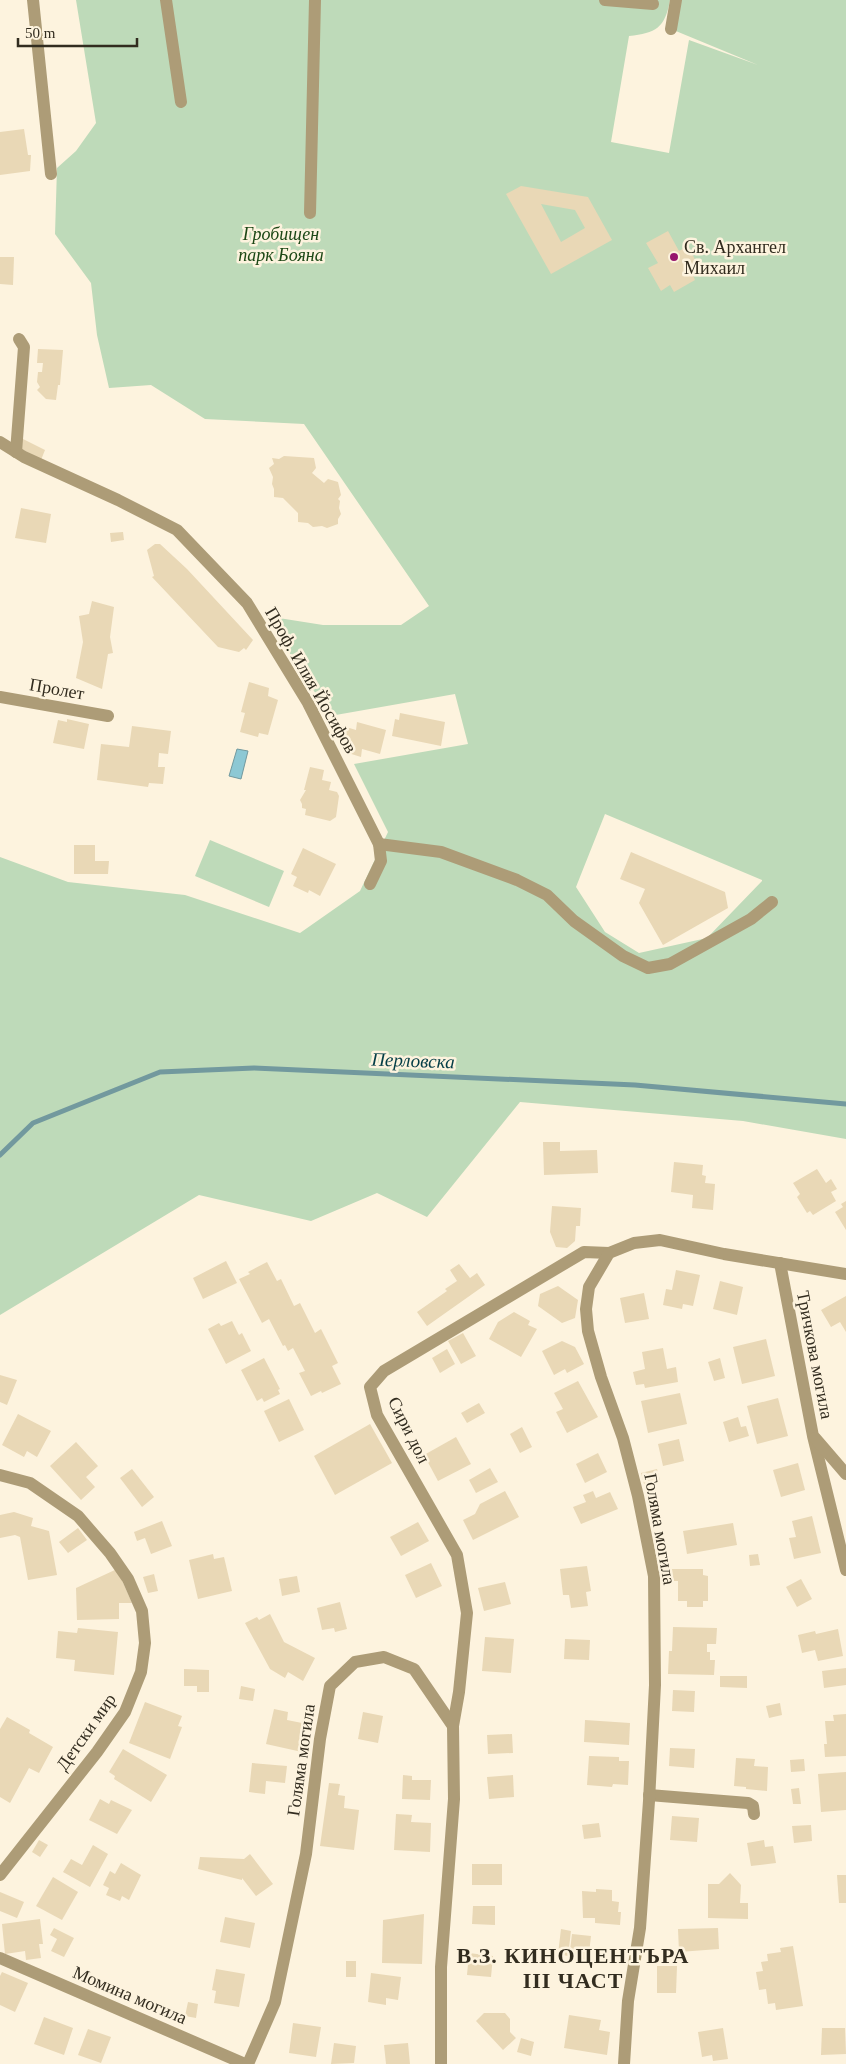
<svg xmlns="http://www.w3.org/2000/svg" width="846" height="2064" viewBox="0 0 846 2064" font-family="'Times New Roman',serif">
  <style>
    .green { fill: #bedab9; fill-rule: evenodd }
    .water { fill: #8dc8d4; stroke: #72999e }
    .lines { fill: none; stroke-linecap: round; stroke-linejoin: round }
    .stream { stroke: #72999e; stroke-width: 5 }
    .building { fill: #e9d8b6; fill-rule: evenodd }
    .minor { stroke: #ad9c77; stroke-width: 12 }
    .poi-dot { fill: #96156d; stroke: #fdf3de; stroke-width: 2 }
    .labels { text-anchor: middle; stroke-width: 5; stroke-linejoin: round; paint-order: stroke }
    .park-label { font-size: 18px; font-style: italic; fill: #1d4816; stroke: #fdf3de }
    .poi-label { font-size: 18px; fill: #322c1f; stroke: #fdf3de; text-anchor: start }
    .street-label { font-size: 18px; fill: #322c1f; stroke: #fdf3de }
    .water-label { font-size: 19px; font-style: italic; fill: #043d46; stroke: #fdf3de }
    .district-label { font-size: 22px; font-weight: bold; letter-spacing: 1px; fill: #322c1f; stroke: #fdf3de }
  </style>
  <rect width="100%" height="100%" fill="#fdf3de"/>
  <g class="green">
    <path d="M76,0H670C665,28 656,33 629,36L611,142L669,153L689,40L758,65L671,29L676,0H846V1139L743,1121L520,1102L427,1217L377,1193L311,1221L199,1195L0,1315V857L68,882L185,895L300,933L360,891L388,832L354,764L468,744L455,694L330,716L266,616L323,625H401L429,606L304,424L205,419L151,385L109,388L97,335L91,283L55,234L57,168L76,151L96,123ZM605,814L762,880V881L707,938L639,953L605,932L576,887Z"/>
    <path d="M210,840L284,871L269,907L195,876Z"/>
  </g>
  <path class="water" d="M237,749L248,751L241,779L229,776Z"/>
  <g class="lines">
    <path class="stream" d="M0,1155L33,1123L160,1072L254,1068L635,1085L846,1104"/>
  </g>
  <g class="building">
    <path d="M24,129L28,155H31L30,171L0,175V132Z"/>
    <path d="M521,186L588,197L612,240L551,274L506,194ZM541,204L575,210L585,228L561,242Z"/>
    <path d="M668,231L679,251L688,246L700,269L692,273L695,280L674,292L670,285L661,291L648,268L658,263L646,243Z"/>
    <path d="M0,257H14L13,285L0,284Z"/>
    <path d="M38,349L63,350L60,385H58L56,400L46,399L37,390L40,387L37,382L38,372H42L43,363H37Z"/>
    <path d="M21,438L45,450L41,460L20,448Z"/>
    <path d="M284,456L314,458L316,468L312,473L324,483L328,479L338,482L341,495L338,499L340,501L339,508L341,514L338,519V524L327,528L322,526L313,527L308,523L298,522V513L283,498L274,497V489L272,484L273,477L269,468L274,464L272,458L279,459Z"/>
    <path d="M21,508L51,514L46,543L15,538Z"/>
    <path d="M123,532L124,540L111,542L110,533Z"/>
    <path d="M155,544H160L187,569L253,640L246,650L244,648L239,652L218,647L152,577L154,576L147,550Z"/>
    <path d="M92,601L114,607L110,637L113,653L108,654L102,689L76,678L83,642L79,616L89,614Z"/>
    <path d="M249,682L269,688L268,696L278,700L268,735L259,733L258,737L240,732L245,713L241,712Z"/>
    <path d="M400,713L445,722L441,746L392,736L395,719L399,720Z"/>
    <path d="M67,719L89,724L84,749L53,743L58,720L67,722Z"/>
    <path d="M357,722L386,730L380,754L362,749L361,757L345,752L347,744L341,743L346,727L356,730Z"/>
    <path d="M132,726L171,731L168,754L159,753L158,767H165L163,784L149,783L148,787L97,780L101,744L129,747Z"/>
    <path d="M310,767L324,770L322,780L331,782L329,790L337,792L339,796L336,817L330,821L305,815L306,809L302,808V804L300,800L306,790H304Z"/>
    <path d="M74,845H95V861H109L108,874H74Z"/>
    <path d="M303,848L336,864L320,896L309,890L308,893L293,886L297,877L291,874Z"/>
    <path d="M631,852L725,892L728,908L663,945L639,903L645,889L620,879Z"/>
    <path d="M543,1142H560V1151L597,1150L598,1173L544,1175Z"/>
    <path d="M674,1162L703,1165L702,1175L706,1176L705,1183L715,1184L713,1210L692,1208L693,1195L671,1192Z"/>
    <path d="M817,1169L826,1183L831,1179L837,1189L831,1192L836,1201L813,1215L810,1211L807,1213L797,1197L800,1194L793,1183Z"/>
    <path d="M846,1201V1230L835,1212L843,1207L841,1204Z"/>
    <path d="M552,1206L581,1208L580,1226H576L575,1241L567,1248L556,1247L550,1232Z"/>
    <path d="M226,1261L237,1283L203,1299L193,1278Z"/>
    <path d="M267,1262L277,1281L281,1279L294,1306L300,1303L315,1333L321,1329L338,1363L332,1366L341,1384L322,1393L321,1391L311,1396L299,1373L305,1371L293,1348L288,1351L285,1345L283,1346L269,1319L262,1323L239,1279L250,1274L248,1272Z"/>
    <path d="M459,1264L470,1278L477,1273L485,1285L427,1326L417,1312L447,1291L445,1289L457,1281L450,1270Z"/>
    <path d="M676,1270L700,1275L693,1306L683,1304L682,1309L663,1305L666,1289L672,1290Z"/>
    <path d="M720,1281L743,1287L737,1315L713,1309Z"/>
    <path d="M558,1286L578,1300L575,1318L562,1323L538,1306L540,1294Z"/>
    <path d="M644,1293L649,1319L625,1323L620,1298Z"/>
    <path d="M846,1296V1332L840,1322L831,1327L821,1310Z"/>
    <path d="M514,1312L530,1321L528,1325L537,1329L521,1357L489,1339L498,1322Z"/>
    <path d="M232,1321L239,1335L242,1333L251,1351L226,1364L208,1329L219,1323L221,1326Z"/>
    <path d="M463,1333L476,1356L461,1364L448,1341Z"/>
    <path d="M766,1339L775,1376L742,1384L733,1347Z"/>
    <path d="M562,1341L575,1347L584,1364L567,1373L565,1369L554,1375L542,1351Z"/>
    <path d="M663,1348L667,1369L676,1367L678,1382L645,1388L644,1384L636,1385L633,1372L645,1369L642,1352Z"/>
    <path d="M447,1349L455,1364L440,1373L432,1358Z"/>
    <path d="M264,1358L280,1389L278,1390L280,1394L264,1402L262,1398L257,1401L241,1370Z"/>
    <path d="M720,1358L725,1378L714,1381L708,1362Z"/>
    <path d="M0,1375L17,1380L7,1405L0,1402Z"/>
    <path d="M578,1381L598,1417L567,1433L556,1412L563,1409L554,1393Z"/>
    <path d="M680,1393L687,1424L648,1433L641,1401Z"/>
    <path d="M778,1398L788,1436L757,1444L747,1406Z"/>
    <path d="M289,1399L304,1430L279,1442L264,1411Z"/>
    <path d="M479,1403L485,1413L467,1423L461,1413Z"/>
    <path d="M18,1414L51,1431L37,1457L27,1451L24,1457L2,1445Z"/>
    <path d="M738,1417L741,1427L746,1426L749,1436L729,1442L723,1422Z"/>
    <path d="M370,1424L392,1463L335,1495L314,1456Z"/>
    <path d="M522,1427L532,1447L520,1453L510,1434Z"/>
    <path d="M456,1437L471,1464L438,1481L424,1455Z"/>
    <path d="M679,1439L684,1461L663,1466L658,1444Z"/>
    <path d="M76,1442L98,1466L86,1477L95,1487L81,1500L50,1466Z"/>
    <path d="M598,1453L607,1472L585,1483L576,1464Z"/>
    <path d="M798,1463L805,1490L781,1497L773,1470Z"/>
    <path d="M490,1468L498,1482L476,1493L469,1480Z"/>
    <path d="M132,1469L154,1497L142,1507L120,1478Z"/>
    <path d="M657,1469L660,1480L644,1484L641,1473Z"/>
    <path d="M505,1491L519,1517L473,1540L463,1520L475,1514L480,1504Z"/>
    <path d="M593,1491L596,1498L610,1492L618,1509L581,1524L573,1507L586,1502L583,1495Z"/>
    <path d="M14,1512L33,1518L31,1526L49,1531L57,1575L28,1580L20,1537L15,1535L0,1538V1515Z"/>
    <path d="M812,1516L821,1553L794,1559L789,1538L796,1537L792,1521Z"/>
    <path d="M162,1521L172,1546L151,1554L145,1538L137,1541L134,1532Z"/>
    <path d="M418,1522L429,1541L401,1556L390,1537Z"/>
    <path d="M733,1523L737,1545L687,1554L683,1531Z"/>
    <path d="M78,1528L87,1540L68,1553L59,1542Z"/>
    <path d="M213,1554L214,1559L224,1557L232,1591L198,1599L189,1560Z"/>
    <path d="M758,1554L760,1565L750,1566L749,1555Z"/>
    <path d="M431,1563L442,1586L416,1598L405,1575Z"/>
    <path d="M587,1566L591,1591L586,1592L588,1606L571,1608L569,1595H563L560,1569Z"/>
    <path d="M117,1569L132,1603H119V1619L77,1620L76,1588Z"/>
    <path d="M663,1569H703V1575L708,1576V1601H703V1607H687V1601H678V1581H663Z"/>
    <path d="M154,1574L158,1591L148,1593L143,1577Z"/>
    <path d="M297,1576L300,1592L282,1596L279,1579Z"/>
    <path d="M801,1579L812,1599L797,1607L786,1587Z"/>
    <path d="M505,1582L511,1604L484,1611L478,1588Z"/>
    <path d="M340,1602L347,1629L335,1632L334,1628L322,1630L317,1608Z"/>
    <path d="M270,1614L284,1642L315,1658L303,1681L288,1672L285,1678L270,1669L245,1623L257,1617L259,1620Z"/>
    <path d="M673,1627L717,1628L716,1644H707V1652H710V1660H715L714,1675L668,1674L669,1651H672Z"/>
    <path d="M78,1628L118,1632L114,1675L74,1671L75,1660L56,1658L58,1631L77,1633Z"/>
    <path d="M838,1629L843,1656L818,1661L815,1650L802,1653L798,1635L815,1631L816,1634Z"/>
    <path d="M485,1637L514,1639L511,1673L482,1671Z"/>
    <path d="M565,1639L590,1640L589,1660L564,1659Z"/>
    <path d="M846,1668V1685L824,1688L822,1671Z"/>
    <path d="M184,1669L209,1670V1692H197V1686H184Z"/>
    <path d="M720,1676H747V1688L720,1687Z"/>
    <path d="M241,1686L255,1689L253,1701L239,1699Z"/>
    <path d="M673,1690L695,1691L694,1712L672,1711Z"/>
    <path d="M145,1702L182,1716L178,1726L182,1727L170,1759L129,1743Z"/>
    <path d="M780,1703L782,1715L769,1718L766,1706Z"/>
    <path d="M274,1709L288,1712L287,1720L302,1723L301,1727L307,1728L302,1752L266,1744Z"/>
    <path d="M363,1712L383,1716L378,1743L358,1739Z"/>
    <path d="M846,1714V1756L825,1757L824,1744H827L825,1721H834L833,1715Z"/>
    <path d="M7,1717L30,1730L29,1733L53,1747L39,1773L29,1768L10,1803L0,1797V1729Z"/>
    <path d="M585,1720L630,1723L629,1745L584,1742Z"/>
    <path d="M512,1734L513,1753L488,1754L487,1735Z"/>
    <path d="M670,1748L695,1749L694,1768L669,1766Z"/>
    <path d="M123,1749L167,1775L151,1802L114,1779L115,1776L109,1772Z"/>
    <path d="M589,1756L619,1757V1761H629L628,1785L613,1784L612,1787L587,1785Z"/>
    <path d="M736,1758L755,1759L754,1766L768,1767L767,1791L746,1789V1787L734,1786Z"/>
    <path d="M804,1759L805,1771L791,1772L790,1760Z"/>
    <path d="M252,1763L287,1766L285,1783L266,1781L265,1794L249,1792Z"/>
    <path d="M846,1772V1810L821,1812L818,1774Z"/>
    <path d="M403,1775L412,1776V1780H431L430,1800L402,1799Z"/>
    <path d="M513,1775L514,1797L489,1799L487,1777Z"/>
    <path d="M329,1783L340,1784L338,1795L345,1796L344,1808L359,1810L354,1850L320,1846Z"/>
    <path d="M799,1788L801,1804H793L791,1789Z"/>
    <path d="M100,1799L109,1804L111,1800L132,1810L117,1834L89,1820Z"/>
    <path d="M396,1814L412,1815L411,1822L431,1823L430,1852L394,1850Z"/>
    <path d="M672,1816L699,1818L697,1842L670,1840Z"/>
    <path d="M599,1823L601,1837L584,1839L582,1825Z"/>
    <path d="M811,1825L812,1841L794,1843L792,1826Z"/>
    <path d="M39,1840L48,1845L40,1857L32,1852Z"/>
    <path d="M764,1840L765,1847L773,1846L776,1863L751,1866L747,1843Z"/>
    <path d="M93,1845L108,1854L90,1887L63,1872L71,1859L82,1865Z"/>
    <path d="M250,1854L273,1884L256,1896L242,1878V1880L198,1869L200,1857L244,1859Z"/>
    <path d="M121,1863L141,1875L129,1900L122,1896L120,1901L106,1895L109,1888L103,1885L110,1871L115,1874Z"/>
    <rect x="472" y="1864" width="30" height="21"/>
    <path d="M730,1873L741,1885L740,1903H748V1919L708,1918V1884H719Z"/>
    <path d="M837,1875H846V1903H839Z"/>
    <path d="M53,1877L78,1892L62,1920L36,1906Z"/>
    <path d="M596,1889L612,1890V1901L619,1902L618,1912H621L620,1925L595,1923V1918H583L582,1891L596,1892Z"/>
    <path d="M0,1892L24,1902L17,1918L0,1911Z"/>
    <path d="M473,1906H495V1925L472,1924Z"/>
    <path d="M424,1914L422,1964L382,1963L383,1920Z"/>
    <path d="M225,1917L255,1923L250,1948L220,1942Z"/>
    <path d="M40,1919L43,1944H39L41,1958L26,1960L25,1951L5,1954L2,1924Z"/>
    <path d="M54,1928L74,1938L64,1957L51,1951L57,1939L50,1935Z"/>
    <path d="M718,1928L719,1949L679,1952L678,1929Z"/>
    <path d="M561,1929L571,1931L568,1956L558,1954Z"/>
    <path d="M572,1934L591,1936L588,1962L569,1959Z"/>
    <path d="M793,1946L803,2006L776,2010L775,2003L768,2004L766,1989L759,1990L756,1972L763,1971L761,1962L768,1961L767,1954L781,1952L780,1948Z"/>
    <path d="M469,1953L493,1956L491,1977L467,1975Z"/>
    <rect x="346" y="1961" width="10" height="16"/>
    <path d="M657,1966H677L676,1993H657Z"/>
    <path d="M216,1969L245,1974L239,2007L214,2003L216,1991L212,1990Z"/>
    <path d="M2,1972L28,1983L15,2012L0,2005V1976Z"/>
    <path d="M371,1973L401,1977L398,2000L386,1998V2005L368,2002Z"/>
    <path d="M188,2002L198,2004L196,2018L185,2016Z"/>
    <path d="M484,2013H505L510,2019V2032L516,2038L503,2050L476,2021Z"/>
    <path d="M569,2015L601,2020L599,2030L610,2032L607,2055L564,2048Z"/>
    <path d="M44,2017L73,2028L64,2055L34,2044Z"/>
    <path d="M293,2023L321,2027L316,2057L289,2053Z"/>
    <path d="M723,2028L728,2059L713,2061L712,2055L702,2057L698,2032Z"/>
    <path d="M822,2028H845L846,2054L821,2055Z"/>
    <path d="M88,2029L111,2037L101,2063L78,2055Z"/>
    <path d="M521,2038L534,2042L531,2056L517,2052Z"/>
    <path d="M334,2043L356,2046L354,2063L331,2064Z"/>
    <path d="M408,2043L410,2064H386L384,2045Z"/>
  </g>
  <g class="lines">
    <g class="minor">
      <path d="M33,0L51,174"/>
      <path d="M166,0L181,102"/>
      <path d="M605,0L653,4"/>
      <path d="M671,29L676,0"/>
      <path d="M310,213L315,0"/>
      <path d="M0,442L24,457L118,500L177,530L247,603L308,703L379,844L381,861L370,884"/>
      <path d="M16,452L24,347L19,339"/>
      <path d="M0,697L108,716"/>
      <path d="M379,844L441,852L517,880L547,895L574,921L623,956L648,968L670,964L751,919L772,902"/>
      <path d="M780,1263L813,1436L846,1570"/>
      <path d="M815,1438L846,1474"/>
      <path d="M0,1475L30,1483L78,1516L110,1553L128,1579L142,1611L145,1643L141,1672L125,1712L97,1752L0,1875"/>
      <path d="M649,1795L748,1803L753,1806L754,1814"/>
      <path d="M0,1958L245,2064"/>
      <path d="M248,2064L275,2002L306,1854L320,1739L330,1686L355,1662L384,1657L414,1669L453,1726"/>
      <path d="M441,2064V1967L454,1799L453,1726L459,1692L467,1613L457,1555L377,1415L370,1387L384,1371L584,1252L609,1253"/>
      <path d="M624,2064L628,2001L640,1928L649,1801L655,1685L654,1576L638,1496L623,1438L601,1377L588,1331L586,1309L589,1287L609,1253L634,1243L660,1240L724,1254L846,1274"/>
    </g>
  </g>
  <circle class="poi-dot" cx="674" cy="257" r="5"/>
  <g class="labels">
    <g class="park-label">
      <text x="281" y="240">Гробищен<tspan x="281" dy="21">парк Бояна</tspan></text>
    </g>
    <g class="poi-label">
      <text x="684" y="253">Св. Архангел<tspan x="684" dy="21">Михаил</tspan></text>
    </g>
    <g class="street-label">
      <text transform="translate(311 680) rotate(60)" y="6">Проф. Илия Йосифов</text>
      <text transform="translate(57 689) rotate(10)" y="6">Пролет</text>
      <text transform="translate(815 1355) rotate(79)" y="6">Тричкова могила</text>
      <text transform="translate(409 1430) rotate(63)" y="6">Сири дол</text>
      <text transform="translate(660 1529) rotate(80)" y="6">Голяма могила</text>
      <text transform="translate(86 1732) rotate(-55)" y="6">Детски мир</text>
      <text transform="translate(301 1760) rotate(-82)" y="6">Голяма могила</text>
      <text transform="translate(130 1995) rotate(23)" y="6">Момина могила</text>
    </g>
    <g class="water-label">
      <text transform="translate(413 1060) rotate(2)" y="7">Перловска</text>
    </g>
    <g class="district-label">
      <text x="573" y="1963">В.З. КИНОЦЕНТЪРА<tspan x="573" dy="25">ІІІ ЧАСТ</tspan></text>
    </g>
  </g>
  <path d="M18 38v8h119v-8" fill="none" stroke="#322c1f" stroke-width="2.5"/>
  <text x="25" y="38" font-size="15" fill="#322c1f" stroke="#fdf3de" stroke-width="4" paint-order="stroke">50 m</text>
</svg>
